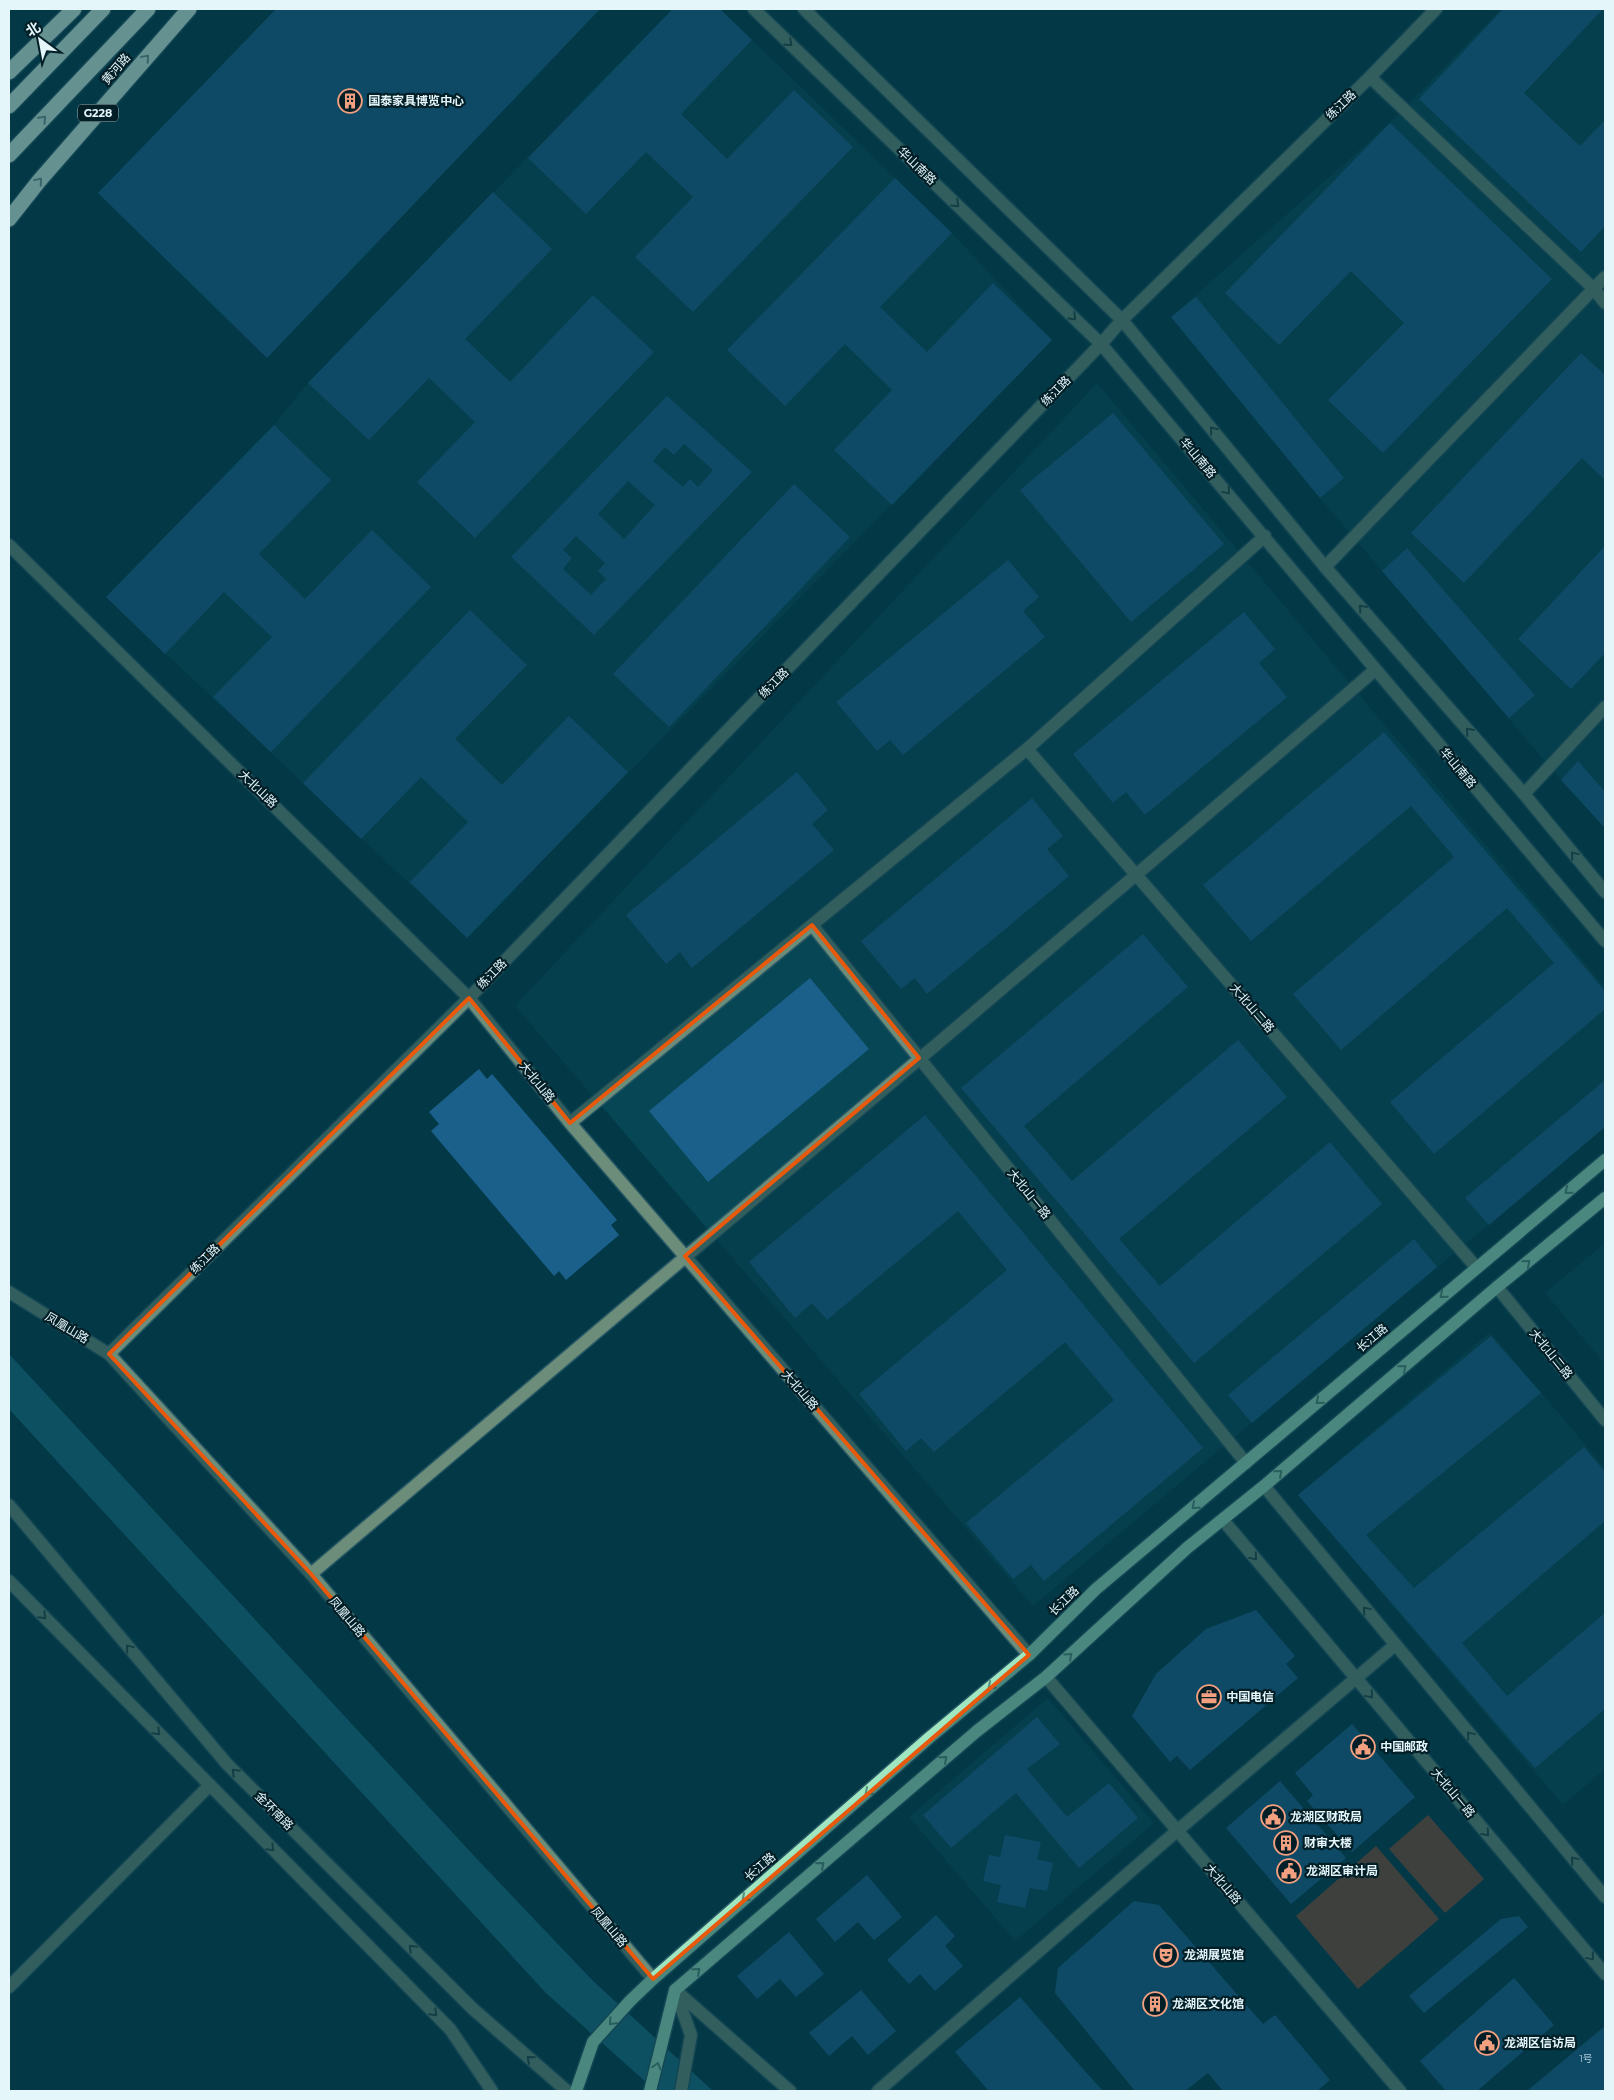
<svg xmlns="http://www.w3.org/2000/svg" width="1614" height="2100" viewBox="0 0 1614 2100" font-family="Montserrat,'Noto Sans SC',sans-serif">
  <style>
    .built { fill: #074654 }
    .green { fill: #864932 }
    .water { fill: #1a6d83 }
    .building { fill: #1b608a; fill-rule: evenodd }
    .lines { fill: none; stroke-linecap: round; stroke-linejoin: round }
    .minor-casing { stroke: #275764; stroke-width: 15 }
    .major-casing { stroke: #275764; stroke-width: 15 }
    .highway-casing { stroke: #275764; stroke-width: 18 }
    .minor { stroke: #6b8d7a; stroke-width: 12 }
    .major { stroke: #9fe6c1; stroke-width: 12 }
    .highway { stroke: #dcfdeb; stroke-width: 15 }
    .oneway { stroke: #274644 }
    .oneway2 { stroke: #7a9993 }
    .oneway3 { stroke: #588c7c }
    .marked { fill: none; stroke: #e8590c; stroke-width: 4; stroke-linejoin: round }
    .labels { text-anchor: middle; stroke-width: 4.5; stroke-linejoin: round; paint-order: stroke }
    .number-label { font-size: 10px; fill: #b2d0df }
    .shield { fill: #021f27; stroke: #a1b6bb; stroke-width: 1 }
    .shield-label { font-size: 11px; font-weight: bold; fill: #e5f6fb }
    .street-label { font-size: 12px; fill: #e5f6fb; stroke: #021f27 }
    .poi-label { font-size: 12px; font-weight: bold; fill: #e5f6fb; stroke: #021f27; text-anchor: start }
  </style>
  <rect width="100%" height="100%" fill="#033947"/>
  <g class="built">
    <path d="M672,9H720L952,233L1052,340L467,938L106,597L274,425L308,383Z"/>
    <path d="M1501,9H1605V828L1561,780L1320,498L1171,317L1390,123Z"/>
    <path d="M1097,383L1605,987V1127L1033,1606L515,1006Z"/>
    <path d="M1605,1243V1364L1545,1293Z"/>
    <path d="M1490,1332L1605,1468V1769L1563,1805L1298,1495Z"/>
    <path d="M1048,1698L1154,1823L1015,1941L909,1817Z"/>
  </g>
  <g class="green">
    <path d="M1428,1815L1484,1879L1445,1913L1389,1849Z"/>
    <path d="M1376,1846L1439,1919L1358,1989L1296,1916Z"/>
  </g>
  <path class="water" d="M9,1354L476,1858L593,1981L713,2091H656L546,1993L9,1409Z"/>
  <g class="building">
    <path d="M276,9H600L267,358L98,193Z"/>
    <path d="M673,9H720L752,40L681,114L727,159L794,90L853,147L693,312L635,257L693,197L646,152L586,214L528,158Z"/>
    <path d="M1503,9H1603L1524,93L1580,146L1605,120V226L1581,252L1419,99Z"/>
    <path d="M1390,123L1552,279L1383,453L1328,400L1404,323L1351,271L1279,345L1225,293Z"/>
    <path d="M895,178L952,233L880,307L927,352L993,283L1052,340L892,505L834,450L892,390L845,344L785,406L727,350Z"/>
    <path d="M493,192L552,249L465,339L510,382L593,295L654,352L475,538L417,482L475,422L429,378L369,440L308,383Z"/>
    <path d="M1196,297L1344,478L1320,498L1171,317Z"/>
    <path d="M1581,353L1605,375V480L1582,458L1464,583L1411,533Z"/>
    <path d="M667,396L752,472L594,635L511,557ZM684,444L713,470L698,487L690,479L683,487L653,461L665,447L674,455ZM628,481L655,505L624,539L598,514ZM576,536L605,563L598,571L606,579L591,595L563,569L572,558L563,550Z"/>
    <path d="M1113,413L1224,544L1131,622L1020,490Z"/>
    <path d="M274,425L331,480L259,554L305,599L372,530L431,587L271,752L213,697L272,637L224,592L165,654L106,597Z"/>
    <path d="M794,484L850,537L669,727L613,674Z"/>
    <path d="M1605,546V653L1571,689L1518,639Z"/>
    <path d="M1407,548L1535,695L1509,718L1382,571Z"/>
    <path d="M1008,560L1039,597L1023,611L1045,637L903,755L890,740L877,751L836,702Z"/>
    <path d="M470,610L527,665L455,739L502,785L569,716L628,772L467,938L410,882L468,822L421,777L361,839L303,783Z"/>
    <path d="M1244,612L1275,649L1259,663L1287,697L1145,815L1126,792L1113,803L1073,754Z"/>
    <path d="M1384,732L1605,991V1009L1434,1154L1390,1102L1554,963L1507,908L1341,1050L1293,994L1454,857L1411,806L1251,941L1203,885Z"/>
    <path d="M1578,761L1605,792V828L1561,780Z"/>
    <path d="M797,772L828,810L812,824L834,850L692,968L680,952L666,964L626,915Z"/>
    <path d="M1032,798L1063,836L1047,849L1069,876L927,994L915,978L901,989L861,941Z"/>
    <path d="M1143,934L1188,987L1024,1126L1072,1181L1238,1040L1287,1097L1119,1239L1160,1286L1330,1142L1382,1204L1194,1363L961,1088Z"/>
    <path d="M810,978L869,1049L708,1182L649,1111Z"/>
    <path d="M479,1069L487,1079L492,1074L617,1220L611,1225L619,1235L566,1280L559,1271L554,1276L431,1131L439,1124L429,1112Z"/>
    <path d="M1605,1080V1127L1489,1225L1465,1198Z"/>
    <path d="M925,1115L1203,1448L1044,1581L1031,1565L1013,1579L966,1523L1114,1400L1065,1342L934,1452L921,1438L906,1451L859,1394L1007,1270L958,1211L827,1320L812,1303L795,1318L749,1262Z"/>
    <path d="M1414,1239L1437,1267L1252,1423L1228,1395Z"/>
    <path d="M1491,1336L1541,1393L1366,1535L1414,1588L1584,1447L1605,1472V1521L1462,1643L1507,1696L1605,1613V1709L1535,1768L1298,1495Z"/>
    <path d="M1256,1610L1295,1656L1286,1664L1298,1678L1190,1770L1177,1756L1170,1762L1132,1716L1156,1674L1206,1629Z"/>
    <path d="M1037,1717L1060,1744L1027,1769L1067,1817L1109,1783L1138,1818L1079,1868L1016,1793L951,1848L923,1815Z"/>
    <path d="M1352,1724L1415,1797L1352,1852L1307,1801L1313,1795L1295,1773Z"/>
    <path d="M1280,1781L1346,1858L1291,1904L1226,1828Z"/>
    <path d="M1005,1835L1041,1842L1037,1859L1053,1863L1047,1891L1030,1888L1025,1908L997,1902L1001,1885L983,1881L989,1855L1000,1857Z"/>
    <path d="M867,1875L902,1917L874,1940L858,1922L835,1942L816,1919Z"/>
    <path d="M1134,1901L1159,1905L1263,2024L1275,2015L1330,2080L1317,2091H1223L1208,2073L1185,2091H1135L1055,1993L1058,1968Z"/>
    <path d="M936,1915L955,1936L945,1946L963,1966L935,1991L920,1974L909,1984L887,1960Z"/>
    <path d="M1519,1916L1528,1927L1424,2013L1409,1996L1501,1919Z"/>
    <path d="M789,1932L824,1974L796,1997L780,1979L757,1999L737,1976Z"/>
    <path d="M1514,1978L1554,2025L1477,2091H1446L1420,2061Z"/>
    <path d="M861,1990L896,2031L868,2055L852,2036L829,2056L809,2033Z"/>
    <path d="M1020,1997L1083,2069L1103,2091H989L973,2073L955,2052Z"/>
    <path d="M1605,2026V2091H1527Z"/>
  </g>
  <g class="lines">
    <g class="minor-casing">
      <g id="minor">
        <path d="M754,9L1101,344L1605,941"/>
        <path d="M804,9L1122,320L1325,567L1524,794L1605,892"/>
        <path d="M1370,77L1594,289L1605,303"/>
        <path d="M9,545L469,998L570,1123L1029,1655"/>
        <path d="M1325,567L1605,277"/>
        <path d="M1027,749L1476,1267"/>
        <path d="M1524,794L1605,707"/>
        <path d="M812,925L1246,1463"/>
        <path d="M570,1123L1027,749L1265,536"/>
        <path d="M1497,1287L1605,1420"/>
        <path d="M9,1292L109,1354L311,1574L653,1979"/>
        <path d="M109,1354L469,998L1101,344L1122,320L1370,77L1436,9"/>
        <path d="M1264,1486L1605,1897"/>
        <path d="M9,1505L227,1764L473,2009L567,2091"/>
        <path d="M1223,1520L1605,1974"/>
        <path d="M311,1574C665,1273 1023,974 1375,670"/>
        <path d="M9,1581L450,2029L492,2091"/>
        <path d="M1046,1677L1400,2091"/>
        <path d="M9,1987L210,1785"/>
        <path d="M675,1990L790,2091"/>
        <path d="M676,1993L691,2035L681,2091"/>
        <path d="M878,2091L1178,1830L1395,1645"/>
      </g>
    </g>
    <g class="major-casing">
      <g id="major">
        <path d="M576,2091L593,2042L630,2001L653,1979L929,1738L1029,1655L1096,1589L1605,1160"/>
        <path d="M650,2091L675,1990L977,1731L1046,1677L1187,1548L1264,1486L1497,1287L1605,1198"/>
      </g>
    </g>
    <g class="highway-casing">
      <g id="highway">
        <path d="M9,72L74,9"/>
        <path d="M9,106L103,9"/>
        <path d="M9,155L148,9"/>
        <path d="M9,219L39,181L189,9"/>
      </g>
    </g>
    <use href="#minor" class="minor"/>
    <use href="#major" class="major"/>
    <use href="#highway" class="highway"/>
  </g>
  <defs><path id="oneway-chevron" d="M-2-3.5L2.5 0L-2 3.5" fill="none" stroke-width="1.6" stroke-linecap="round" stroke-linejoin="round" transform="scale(1.25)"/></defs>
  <g class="oneway">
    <use href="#oneway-chevron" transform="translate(789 43) rotate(44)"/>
    <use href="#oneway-chevron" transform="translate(956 204) rotate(44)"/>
    <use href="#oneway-chevron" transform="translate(1073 317) rotate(44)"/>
    <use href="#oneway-chevron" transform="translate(1213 430) rotate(-129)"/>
    <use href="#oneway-chevron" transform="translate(1227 491) rotate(50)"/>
    <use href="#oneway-chevron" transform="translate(1362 608) rotate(-131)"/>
    <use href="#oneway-chevron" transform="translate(1469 731) rotate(-131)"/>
    <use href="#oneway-chevron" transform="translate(1574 855) rotate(-130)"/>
    <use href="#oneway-chevron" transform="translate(1254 1557) rotate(50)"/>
    <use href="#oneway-chevron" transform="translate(1366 1610) rotate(-130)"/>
    <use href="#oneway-chevron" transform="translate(43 1616) rotate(45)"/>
    <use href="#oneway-chevron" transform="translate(129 1648) rotate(-130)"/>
    <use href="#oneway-chevron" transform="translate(1370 1695) rotate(50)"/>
    <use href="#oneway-chevron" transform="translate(157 1732) rotate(45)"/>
    <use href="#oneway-chevron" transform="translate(1470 1735) rotate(-130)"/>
    <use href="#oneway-chevron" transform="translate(235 1772) rotate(-135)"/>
    <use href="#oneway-chevron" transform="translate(1486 1833) rotate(50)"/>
    <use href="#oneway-chevron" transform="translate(271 1848) rotate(45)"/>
    <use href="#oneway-chevron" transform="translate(1574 1860) rotate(-130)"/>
    <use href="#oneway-chevron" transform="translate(412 1948) rotate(-135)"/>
    <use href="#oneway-chevron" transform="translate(1591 1957) rotate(50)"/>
    <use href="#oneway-chevron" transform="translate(434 2013) rotate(45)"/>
    <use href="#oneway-chevron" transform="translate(530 2059) rotate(-139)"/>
  </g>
  <g class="oneway2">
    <use href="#oneway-chevron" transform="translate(146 58) rotate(-49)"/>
    <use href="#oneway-chevron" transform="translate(43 119) rotate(-46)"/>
    <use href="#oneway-chevron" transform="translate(39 181) rotate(-50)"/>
  </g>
  <g class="oneway3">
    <use href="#oneway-chevron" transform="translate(1568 1191) rotate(140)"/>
    <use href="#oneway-chevron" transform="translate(1527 1263) rotate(-39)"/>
    <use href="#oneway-chevron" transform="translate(1443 1295) rotate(140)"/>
    <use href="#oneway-chevron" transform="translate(1403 1368) rotate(-41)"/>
    <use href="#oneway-chevron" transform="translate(1319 1401) rotate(140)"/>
    <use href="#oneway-chevron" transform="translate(1279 1473) rotate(-41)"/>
    <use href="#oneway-chevron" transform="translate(1195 1506) rotate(140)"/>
    <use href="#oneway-chevron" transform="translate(1069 1656) rotate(-42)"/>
    <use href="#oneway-chevron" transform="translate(991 1686) rotate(140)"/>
    <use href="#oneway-chevron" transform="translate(944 1759) rotate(-41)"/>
    <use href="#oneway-chevron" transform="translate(868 1792) rotate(139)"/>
    <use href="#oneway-chevron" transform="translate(821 1865) rotate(-41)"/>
    <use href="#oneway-chevron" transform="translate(745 1898) rotate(139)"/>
    <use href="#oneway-chevron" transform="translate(697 1971) rotate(-41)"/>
    <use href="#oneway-chevron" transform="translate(612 2022) rotate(132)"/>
    <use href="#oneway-chevron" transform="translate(657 2066) rotate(-75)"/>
  </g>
  <path d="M0 0H1614V2100H0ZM812,925L919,1058L685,1256L1029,1655L653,1979L311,1574L109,1354L469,998L570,1123Z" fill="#033947" fill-opacity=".55" fill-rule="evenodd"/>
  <path class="marked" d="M812,925L919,1058L685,1256L1029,1655L653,1979L311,1574L109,1354L469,998L570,1123Z"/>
  <defs>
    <g id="building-ring" transform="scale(1.25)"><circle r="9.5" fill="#021f27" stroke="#f3a081" stroke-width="1.5"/><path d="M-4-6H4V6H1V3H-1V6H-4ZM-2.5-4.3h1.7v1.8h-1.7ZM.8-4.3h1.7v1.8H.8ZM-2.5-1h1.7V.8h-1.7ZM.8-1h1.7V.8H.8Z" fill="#f3a081"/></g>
    <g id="office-ring" transform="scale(1.25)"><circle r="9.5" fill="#021f27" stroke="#f3a081" stroke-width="1.5"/><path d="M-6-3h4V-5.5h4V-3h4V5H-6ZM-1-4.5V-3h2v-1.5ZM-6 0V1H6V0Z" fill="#f3a081"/></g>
    <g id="civic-ring" transform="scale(1.25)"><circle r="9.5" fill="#021f27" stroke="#f3a081" stroke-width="1.5"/><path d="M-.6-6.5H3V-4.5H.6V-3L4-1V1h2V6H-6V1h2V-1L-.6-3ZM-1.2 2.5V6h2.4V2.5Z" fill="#f3a081"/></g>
    <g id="theatre-ring" transform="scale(1.25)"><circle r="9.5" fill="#021f27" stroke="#f3a081" stroke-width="1.5"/><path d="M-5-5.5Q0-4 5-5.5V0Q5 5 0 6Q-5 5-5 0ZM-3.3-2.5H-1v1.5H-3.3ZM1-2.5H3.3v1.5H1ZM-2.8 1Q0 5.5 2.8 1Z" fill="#f3a081"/></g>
  </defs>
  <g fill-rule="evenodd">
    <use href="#building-ring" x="350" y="101"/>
    <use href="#office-ring" x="1209" y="1697"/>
    <use href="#civic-ring" x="1363" y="1747"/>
    <use href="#civic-ring" x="1273" y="1817"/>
    <use href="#building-ring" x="1286" y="1843"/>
    <use href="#civic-ring" x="1289" y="1871"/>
    <use href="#theatre-ring" x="1166" y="1955"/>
    <use href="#building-ring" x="1155" y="2004"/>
    <use href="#civic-ring" x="1487" y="2043"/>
  </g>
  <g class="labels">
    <g class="number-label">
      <text x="1586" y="2062">1号</text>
    </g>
    <rect class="shield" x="78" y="104.5" width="40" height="17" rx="4"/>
    <g class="shield-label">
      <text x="98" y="117">G228</text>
    </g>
    <g class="street-label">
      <text transform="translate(116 69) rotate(-49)" y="4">黄河路</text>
      <text transform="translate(1341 105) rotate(-44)" y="4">练江路</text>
      <text transform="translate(917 166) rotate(44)" y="4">华山南路</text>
      <text transform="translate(1056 391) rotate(-46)" y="4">练江路</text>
      <text transform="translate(1198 458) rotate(50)" y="4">华山南路</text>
      <text transform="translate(774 683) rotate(-46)" y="4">练江路</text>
      <text transform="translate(1458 768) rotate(50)" y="4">华山南路</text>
      <text transform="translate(258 789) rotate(44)" y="4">大北山路</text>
      <text transform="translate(492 974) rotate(-46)" y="4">练江路</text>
      <text transform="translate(1252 1008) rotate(49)" y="4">大北山二路</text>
      <text transform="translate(537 1082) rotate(51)" y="4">大北山路</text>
      <text transform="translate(1029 1194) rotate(51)" y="4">大北山一路</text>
      <text transform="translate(205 1259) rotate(-45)" y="4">练江路</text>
      <text transform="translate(67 1328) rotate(31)" y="4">凤凰山路</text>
      <text transform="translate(1372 1338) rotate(-40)" y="4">长江路</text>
      <text transform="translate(1551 1354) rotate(51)" y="4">大北山二路</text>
      <text transform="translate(800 1390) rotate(49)" y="4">大北山路</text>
      <text transform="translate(1064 1601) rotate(-44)" y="4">长江路</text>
      <text transform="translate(347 1617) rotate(50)" y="4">凤凰山路</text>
      <text transform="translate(1453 1793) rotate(50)" y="4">大北山一路</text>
      <text transform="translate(274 1811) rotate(45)" y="4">金环南路</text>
      <text transform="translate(760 1867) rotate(-41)" y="4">长江路</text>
      <text transform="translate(1223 1884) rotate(50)" y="4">大北山路</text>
      <text transform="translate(609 1927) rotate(50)" y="4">凤凰山路</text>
    </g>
    <g class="poi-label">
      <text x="368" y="105">国泰家具博览中心</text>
      <text x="1226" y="1701">中国电信</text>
      <text x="1380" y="1751">中国邮政</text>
      <text x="1290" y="1821">龙湖区财政局</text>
      <text x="1304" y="1847">财审大楼</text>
      <text x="1306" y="1875">龙湖区审计局</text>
      <text x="1184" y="1959">龙湖展览馆</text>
      <text x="1172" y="2008">龙湖区文化馆</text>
      <text x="1504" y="2047">龙湖区信访局</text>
    </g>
  </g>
  <rect width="1614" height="2100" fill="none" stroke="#e5f6fb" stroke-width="20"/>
  <g transform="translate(40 40) rotate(328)" stroke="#021f27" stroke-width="4" paint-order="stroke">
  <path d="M0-4L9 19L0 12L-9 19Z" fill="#e5f6fb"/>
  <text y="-8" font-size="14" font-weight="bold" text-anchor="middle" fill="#e5f6fb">北</text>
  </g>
</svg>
